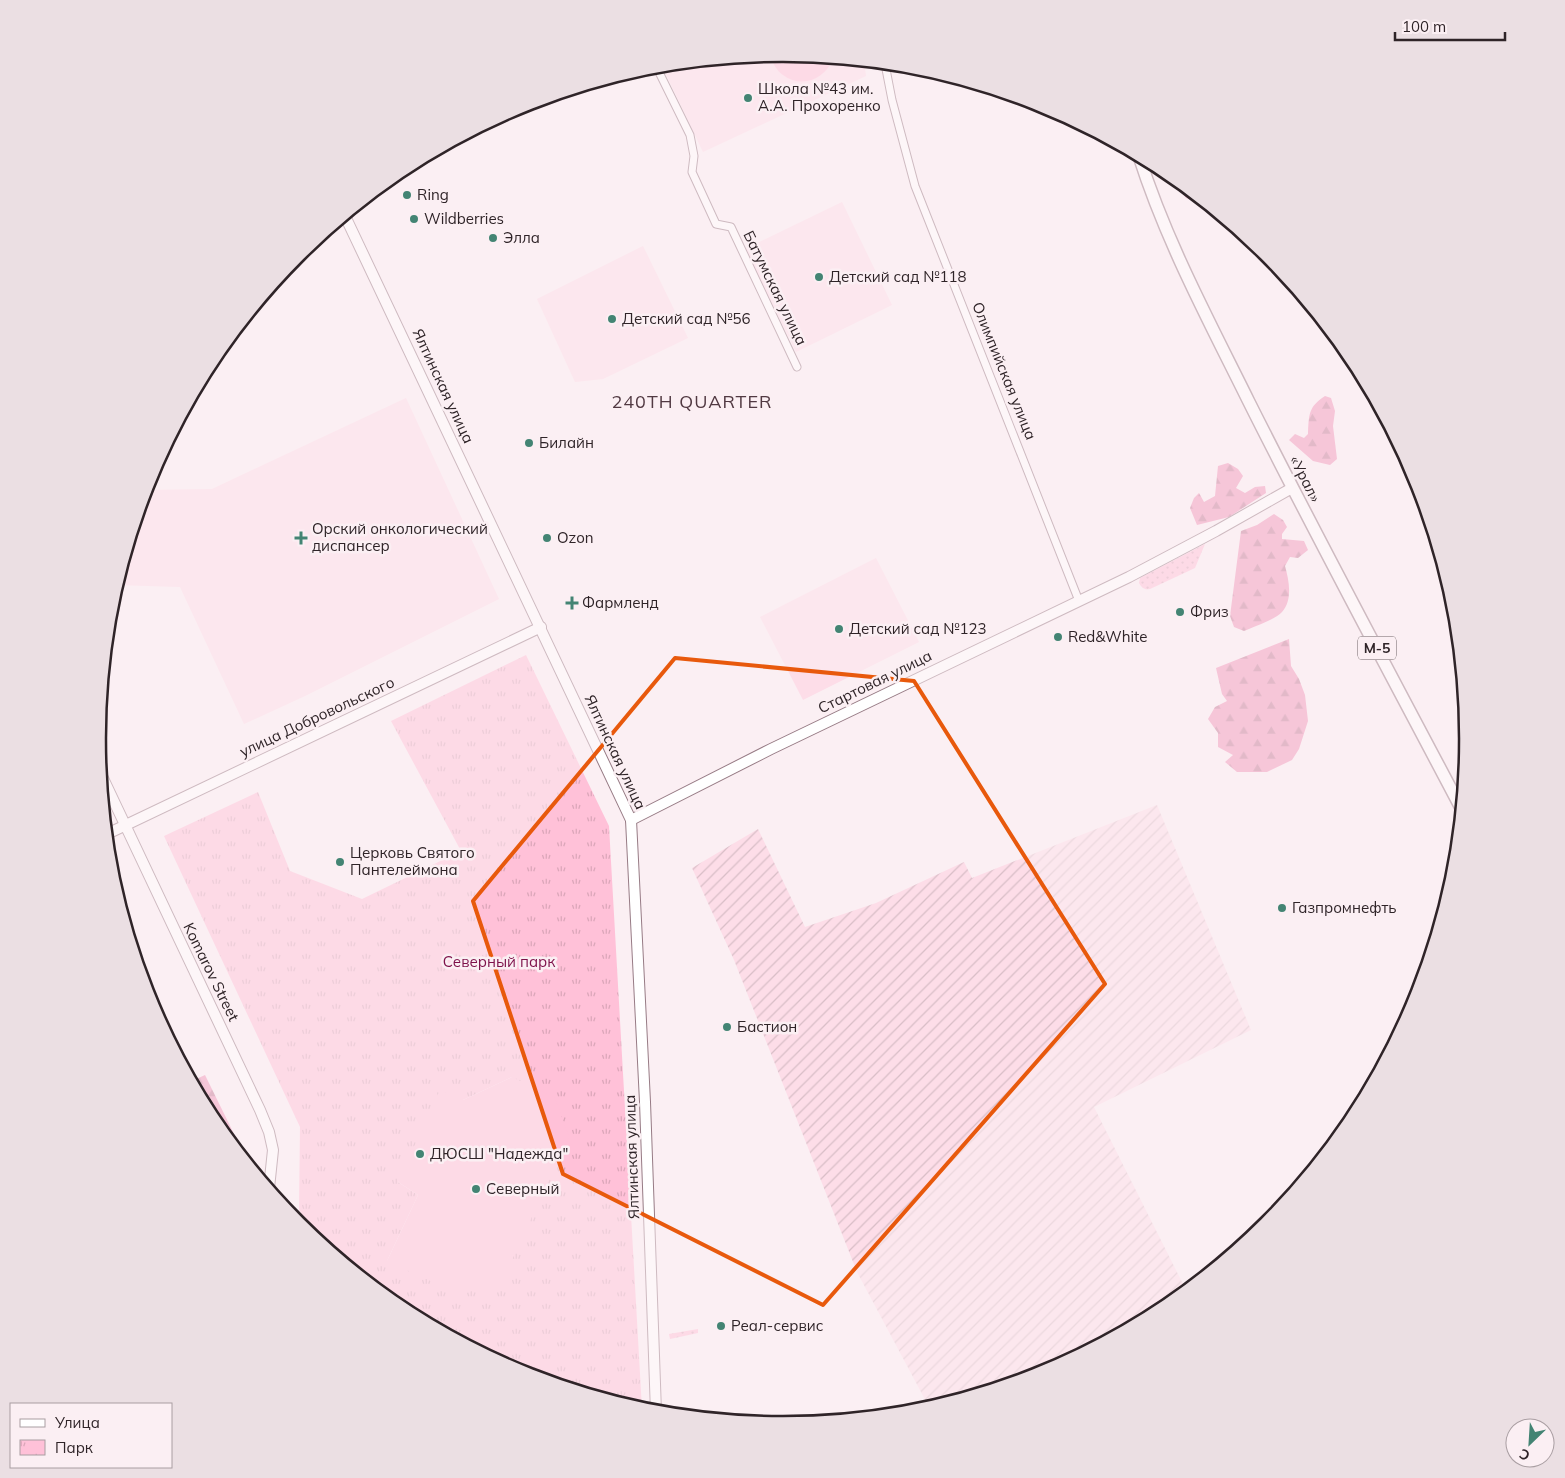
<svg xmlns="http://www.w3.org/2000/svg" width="1565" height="1478" viewBox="0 0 1565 1478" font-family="Mulish,sans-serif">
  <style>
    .built { fill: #fddde8 }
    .industrial { fill: url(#industrial-furrows) }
    .grass { fill: url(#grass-dots) }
    .forest { fill: url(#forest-firs) }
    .park { fill: url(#park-tufts); fill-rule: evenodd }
    .garden { fill: #ffc1d8 }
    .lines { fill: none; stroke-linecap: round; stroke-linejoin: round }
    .street-casing { stroke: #977b85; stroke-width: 9 }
    .secondary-casing { stroke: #977b85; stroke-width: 12 }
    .primary-casing { stroke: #977b85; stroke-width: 14 }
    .street { stroke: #fff; stroke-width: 7 }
    .secondary { stroke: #fff; stroke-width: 10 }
    .primary { stroke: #fff; stroke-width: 11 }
    .marked { fill: none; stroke: #e8590c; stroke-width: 4; stroke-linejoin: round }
    .poi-dot { fill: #438473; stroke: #fbeff3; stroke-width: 2 }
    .labels { text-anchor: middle; stroke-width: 5; stroke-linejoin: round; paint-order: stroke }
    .shield { fill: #fbeff3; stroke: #6c6165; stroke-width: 1 }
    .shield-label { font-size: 14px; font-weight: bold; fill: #2f2428 }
    .poi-label { font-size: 15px; fill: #2f2428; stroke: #fbeff3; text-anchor: start }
    .street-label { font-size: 15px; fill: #2f2428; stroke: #fbeff3 }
    .park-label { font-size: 15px; fill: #7d114a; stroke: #fbeff3 }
    .quarter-label { font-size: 18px; letter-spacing: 1px; fill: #513942; stroke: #fbeff3 }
    .rim { fill: none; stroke: #2f2428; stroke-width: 2.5 }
  </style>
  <defs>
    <pattern id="industrial-furrows" width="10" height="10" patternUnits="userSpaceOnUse" patternTransform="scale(1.25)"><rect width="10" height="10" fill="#fddde8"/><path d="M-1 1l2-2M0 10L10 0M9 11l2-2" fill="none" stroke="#d9bec7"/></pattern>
    <pattern id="grass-dots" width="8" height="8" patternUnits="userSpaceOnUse" patternTransform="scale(1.25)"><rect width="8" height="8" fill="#ffc1d8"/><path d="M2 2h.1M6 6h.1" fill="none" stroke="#dba6b9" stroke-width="1.8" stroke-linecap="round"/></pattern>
    <pattern id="forest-firs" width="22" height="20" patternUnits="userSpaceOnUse" patternTransform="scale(1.25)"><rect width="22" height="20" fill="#f094b9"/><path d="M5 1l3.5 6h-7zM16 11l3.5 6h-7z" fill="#c37996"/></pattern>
    <pattern id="park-tufts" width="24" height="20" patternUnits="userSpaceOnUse" patternTransform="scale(1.25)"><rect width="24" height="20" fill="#ffc1d8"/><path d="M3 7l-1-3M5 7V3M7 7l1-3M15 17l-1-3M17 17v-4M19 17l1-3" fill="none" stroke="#dba6b9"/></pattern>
  </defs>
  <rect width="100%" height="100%" fill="#fbeff3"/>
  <g class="built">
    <path d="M783,54L864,62L866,76L703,152L662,66Z"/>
    <path d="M842,202L892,305L796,352L745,249Z"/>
    <path d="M643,246L688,338L603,379L575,382L537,299Z"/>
    <path d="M406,398L499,599L305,696L244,724L180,587L117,585L145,490L212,489Z"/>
    <path d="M876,558L919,642L803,700L760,617Z"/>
  </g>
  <path class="industrial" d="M1157,805L1251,1030L1094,1107L1186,1290L1163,1309L1044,1372L929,1407L857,1272L734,960L692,868L758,829L805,927L876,903L964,862L972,878Z"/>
  <g class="grass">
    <path d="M1205,544L1195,568L1150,589C1144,590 1142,588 1139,583L1140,578Z"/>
    <path d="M698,1329V1333L670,1339L669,1334Z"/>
  </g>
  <g class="forest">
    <path d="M1183,185L1209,206L1186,198L1180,190Z"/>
    <path d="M1325,396L1331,398L1335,411L1333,426L1337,459L1330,465L1313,461L1289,440L1295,434L1304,438L1308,434C1309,415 1308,407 1325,396Z"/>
    <path d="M1228,463L1238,469L1243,476L1236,488L1245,493L1255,487L1265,486L1266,493L1229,517L1197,525L1190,508L1194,498L1199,493L1204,502L1215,496L1218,466Z"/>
    <path d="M1274,514L1283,520L1287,527L1282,534V539L1304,541L1308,550L1298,558L1290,557L1285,566C1289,580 1293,600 1282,612C1276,619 1253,627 1244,631L1234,627L1230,616L1241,531L1257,525Z"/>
    <path d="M1289,639L1291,666L1299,679L1305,695L1308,721L1299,749L1292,760L1267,772H1237L1225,762L1233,755L1218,747V733L1208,719L1215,707L1227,701L1222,694L1216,668Z"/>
    <path d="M1467,736L1466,757L1458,748L1463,738Z"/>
    <path d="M205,1075L236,1138L235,1146L213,1119L192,1081Z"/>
  </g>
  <path class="park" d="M526,655L609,826L642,1409L520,1372L402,1309L310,1233L299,1209L300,1127L164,836L258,792L290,871L362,899L461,851L391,721ZM512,1077L387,1261L418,1195L398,1182L463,1100Z"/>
  <g class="garden">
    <path d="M783,54L833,59C825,79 802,89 783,75C776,70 773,63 770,55Z"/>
    <path d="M512,1077L555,1098L569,1137L503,1279L461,1295L387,1261L418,1195L398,1182L440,1090L463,1100Z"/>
  </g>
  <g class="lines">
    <g class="street-casing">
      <g id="street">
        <path d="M885,64L892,100L915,186L1079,601"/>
        <path d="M656,66L690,135L694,156L692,172L716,224L731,227L797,367"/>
      </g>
    </g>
    <g class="secondary-casing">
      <g id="secondary">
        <path d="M345,216L631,820L645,1102L656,1412"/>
        <path d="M101,774L260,1110L269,1132L273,1150L269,1188"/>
        <path d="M631,820L771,749L1129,577L1216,531L1292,488"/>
        <path d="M107,834L541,627"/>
      </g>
    </g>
    <g class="primary-casing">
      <path id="primary" d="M1139,156C1166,241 1209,321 1248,400C1317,538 1390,673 1461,808"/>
    </g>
    <use href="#street" class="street"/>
    <use href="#secondary" class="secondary"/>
    <use href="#primary" class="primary"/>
  </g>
  <path d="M0 0H1565V1478H0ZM675,658L914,681L1105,984L823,1305L563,1174L473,901Z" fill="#fbeff3" fill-opacity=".55" fill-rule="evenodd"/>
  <path class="marked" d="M675,658L914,681L1105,984L823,1305L563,1174L473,901Z"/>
  <g class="poi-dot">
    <circle cx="748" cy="98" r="5"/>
    <circle cx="407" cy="195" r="5"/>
    <circle cx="414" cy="219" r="5"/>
    <circle cx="493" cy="238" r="5"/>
    <circle cx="819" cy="277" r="5"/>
    <circle cx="612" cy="319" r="5"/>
    <circle cx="529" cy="443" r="5"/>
    <path d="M298.5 530.5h5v5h5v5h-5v5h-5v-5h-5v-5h5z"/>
    <circle cx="547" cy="538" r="5"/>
    <path d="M569.5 595.5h5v5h5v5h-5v5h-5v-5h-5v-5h5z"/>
    <circle cx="1180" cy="612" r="5"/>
    <circle cx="839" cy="629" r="5"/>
    <circle cx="1058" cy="637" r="5"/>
    <circle cx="340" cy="862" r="5"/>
    <circle cx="1282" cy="908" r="5"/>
    <circle cx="727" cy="1027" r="5"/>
    <circle cx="420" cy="1154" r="5"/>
    <circle cx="476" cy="1189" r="5"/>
    <circle cx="721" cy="1326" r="5"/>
  </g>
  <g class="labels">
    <rect class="shield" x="1358" y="636.5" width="38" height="23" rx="4"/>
    <g class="shield-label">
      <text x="1377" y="653">М-5</text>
    </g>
    <g class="poi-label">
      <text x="758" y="94">Школа №43 им.<tspan x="758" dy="17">А.А. Прохоренко</tspan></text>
      <text x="417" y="200">Ring</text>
      <text x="424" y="224">Wildberries</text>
      <text x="503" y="243">Элла</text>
      <text x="829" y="282">Детский сад №118</text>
      <text x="622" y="324">Детский сад №56</text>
      <text x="539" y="448">Билайн</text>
      <text x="312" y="534">Орский онкологический<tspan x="312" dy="17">диспансер</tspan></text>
      <text x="557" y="543">Ozon</text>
      <text x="582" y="608">Фармленд</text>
      <text x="1190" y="617">Фриз</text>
      <text x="849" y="634">Детский сад №123</text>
      <text x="1068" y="642">Red&amp;White</text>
      <text x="350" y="858">Церковь Святого<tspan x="350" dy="17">Пантелеймона</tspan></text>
      <text x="1292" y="913">Газпромнефть</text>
      <text x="737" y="1032">Бастион</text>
      <text x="430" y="1159">ДЮСШ "Надежда"</text>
      <text x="486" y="1194">Северный</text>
      <text x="731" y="1331">Реал-сервис</text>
    </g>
    <g class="street-label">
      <text transform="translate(775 288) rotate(64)" y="5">Батумская улица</text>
      <text transform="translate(1004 371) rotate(68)" y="5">Олимпийская улица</text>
      <text transform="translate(443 386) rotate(65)" y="5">Ялтинская улица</text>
      <text transform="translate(1305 479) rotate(63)" y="5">«Урал»</text>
      <text transform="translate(875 682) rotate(-26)" y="5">Стартовая улица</text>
      <text transform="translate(317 717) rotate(-25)" y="5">улица Добровольского</text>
      <text transform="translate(615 752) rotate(65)" y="5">Ялтинская улица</text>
      <text transform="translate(211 972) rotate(64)" y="5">Komarov Street</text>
      <text transform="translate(632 1157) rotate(-92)" y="5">Ялтинская улица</text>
    </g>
    <g class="park-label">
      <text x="499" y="967">Северный парк</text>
    </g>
    <g class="quarter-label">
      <text x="692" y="408">240TH QUARTER</text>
    </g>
  </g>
  <path d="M0 0H1565V1478H0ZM782 62H783A676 676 0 0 1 1459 738V740A676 676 0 0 1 783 1416H782A676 676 0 0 1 106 740V738A676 676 0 0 1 782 62Z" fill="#ebdfe3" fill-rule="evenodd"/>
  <path class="rim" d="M782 62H783A676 676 0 0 1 1459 738V740A676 676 0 0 1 783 1416H782A676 676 0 0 1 106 740V738A676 676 0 0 1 782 62Z"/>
  <rect x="10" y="1403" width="162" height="65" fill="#fbeff3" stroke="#a99ea2"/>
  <rect x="20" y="1419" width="25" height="8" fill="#ffffff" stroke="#a99ea2"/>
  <text x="55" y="1428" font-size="15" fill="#2f2428">Улица</text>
  <rect x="20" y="1440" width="25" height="15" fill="url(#park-tufts)" stroke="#a99ea2"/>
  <text x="55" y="1453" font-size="15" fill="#2f2428">Парк</text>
  <g transform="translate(1530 1443) rotate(205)"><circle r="24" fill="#fbeff3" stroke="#a99ea2"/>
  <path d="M0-4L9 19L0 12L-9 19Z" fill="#438473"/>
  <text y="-8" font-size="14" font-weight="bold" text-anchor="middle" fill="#2f2428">С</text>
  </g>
  <path d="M1395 32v8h110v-8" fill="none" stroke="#2f2428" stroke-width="2.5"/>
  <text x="1402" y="32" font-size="15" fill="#2f2428" stroke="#fbeff3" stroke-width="4" paint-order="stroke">100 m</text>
</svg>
